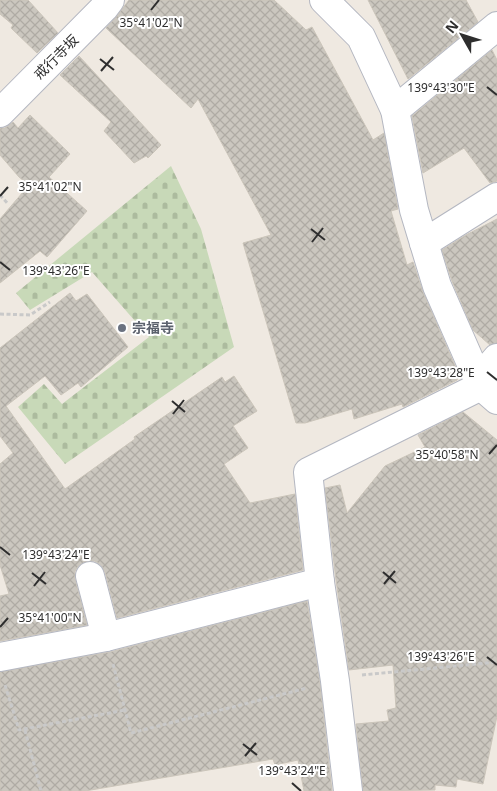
<svg xmlns="http://www.w3.org/2000/svg" width="497" height="791" viewBox="0 0 497 791" font-family="'Noto Sans','Noto Sans JP',sans-serif">
  <style>
    .cemetery { fill: url(#cemetery-stones) }
    .building { fill: url(#building-cross-hatch); stroke: #cbc5ba }
    .lines { fill: none; stroke-linecap: round; stroke-linejoin: round }
    .minor-casing { stroke: #b4b7c1; stroke-width: 30 }
    .path { stroke: #c9c9c9; stroke-width: 3; stroke-dasharray: 4 2.5; stroke-linecap: butt }
    .minor { stroke: #fff; stroke-width: 28 }
    .ticks { fill: none; stroke: #2e2e2e; stroke-width: 2 }
    .worship-dot { fill: #6b7280; stroke: #fff; stroke-width: 2 }
    .labels { text-anchor: middle; stroke-width: 4; stroke-linejoin: round; paint-order: stroke }
    .street-label { font-size: 14px; fill: #2e2e2e; stroke: #fff }
    .worship-label { font-size: 14px; font-weight: bold; fill: #5b616d; stroke: #fff; text-anchor: start }
    .ticks-label { font-size: 12px; text-anchor: middle; fill: #2e2e2e; stroke: #fff; stroke-width: 4; stroke-linejoin: round; paint-order: stroke }
  </style>
  <defs>
    <pattern id="cemetery-stones" width="16" height="16" patternUnits="userSpaceOnUse" patternTransform="scale(1.25)"><rect width="16" height="16" fill="#c8d9b8"/><path d="M2 7V4a2 2 0 0 1 4 0v3zM10 15v-3a2 2 0 0 1 4 0v3z" fill="#acbb9e"/></pattern>
    <pattern id="building-cross-hatch" width="8" height="8" patternUnits="userSpaceOnUse" patternTransform="scale(1.25)"><rect width="8" height="8" fill="#cbc7bf"/><path d="M0 0l8 8M0 8l8-8" fill="none" stroke="#afaba4"/></pattern>
  </defs>
  <rect width="100%" height="100%" fill="#efe9e1"/>
  <path class="cemetery" d="M171,166L201,229L234,347L65,464L18,407L44,384L62,404L149,337L92,272L30,310L16,293Z"/>
  <g class="building">
    <path d="M0,0H28L58,33L37,53L11,28L13,25L0,14Z"/>
    <path d="M129,0H274L306,30L312,27L373,140L384,133L398,209L391,211L407,265L413,262L423,292L459,375L457,380L403,407L402,404L354,419L352,409L305,423H296L243,243L271,235L198,99L191,108L106,28L116,17Z"/>
    <path d="M368,0H466L478,22L408,79Z"/>
    <path d="M492,50L497,60V181L490,183L464,148L423,173L412,116Z"/>
    <path d="M79,56L161,145L148,158L146,156L134,163L104,131L111,122L60,75Z"/>
    <path d="M30,115L70,154L49,177L87,211L47,257L40,251L0,283V219L29,185L19,177L0,155V128H5L13,122L18,128Z"/>
    <path d="M497,219V343L490,345L473,330L452,281L442,250L466,235Z"/>
    <path d="M70,293L76,301L87,294L128,347L81,387L78,383L61,395L45,376L6,406L65,489L135,439L134,437L222,377L225,382L234,376L257,411L233,426L248,448L224,464L250,503L295,494L303,570L117,618L105,572L101,565L95,561H87L79,565L75,571V579L87,625L0,641V596L9,594L0,565V464L13,453L0,436V348Z"/>
    <path d="M463,412L497,440V716L483,784L457,779L456,787L435,785V790L363,791L356,724L389,721L387,710L396,708L393,665L349,670L336,580L325,488L340,485L347,513L385,466L425,447L418,435Z"/>
    <path d="M307,601L320,683L332,791H304L298,760L275,765L273,759L85,791H0V672L110,652Z"/>
  </g>
  <g class="lines">
    <g class="minor-casing">
      <g id="minor">
        <path d="M324,0L361,37L395,110L414,210L437,286L481,386L497,400"/>
        <path d="M395,110L497,26"/>
        <path d="M0,113L104,8L110,0"/>
        <path d="M424,243L497,197"/>
        <path d="M478,380L497,358"/>
        <path d="M90,576L106,637"/>
        <path d="M0,657L106,637L320,582"/>
        <path d="M348,791L335,681L320,582L308,472L481,386"/>
      </g>
    </g>
    <g class="path">
      <path d="M0,195L8,204"/>
      <path d="M0,314L30,315L50,302"/>
      <path d="M113,664L131,733L307,688"/>
      <path d="M362,675L497,662"/>
      <path d="M5,685L19,730L125,710"/>
      <path d="M25,730L41,791"/>
    </g>
    <use href="#minor" class="minor"/>
  </g>
  <path class="ticks" d="M151,10L159,0M100,59L114,70M101,71L113,57M487,87L497,95M0,196L8,187M311,229L325,240M312,242L323,228M0,262L10,270M487,372L497,380M172,401L185,412M173,414L184,400M489,454L497,445M0,547L10,555M383,572L396,583M32,573L46,584M384,584L395,571M34,586L45,572M0,627L8,618M487,657L497,665M243,744L257,755M245,756L256,743M292,783L301,791"/>
  <circle class="worship-dot" cx="122" cy="328" r="5"/>
  <g class="labels">
    <g class="street-label">
      <text transform="translate(56 57) rotate(-45)" y="5">戒行寺坂</text>
    </g>
    <g class="worship-label">
      <text x="132" y="333">宗福寺</text>
    </g>
  </g>
  <g class="ticks-label">
    <text x="151" y="27">35°41'02"N</text>
    <text x="441" y="92">139°43'30"E</text>
    <text x="50" y="191">35°41'02"N</text>
    <text x="56" y="275">139°43'26"E</text>
    <text x="441" y="377">139°43'28"E</text>
    <text x="447" y="459">35°40'58"N</text>
    <text x="56" y="559">139°43'24"E</text>
    <text x="50" y="622">35°41'00"N</text>
    <text x="441" y="661">139°43'26"E</text>
    <text x="292" y="775">139°43'24"E</text>
  </g>
  <g transform="translate(462 35) rotate(309)" stroke="#ffffff" stroke-width="4" paint-order="stroke">
  <path d="M0-4L9 19L0 12L-9 19Z" fill="#2e2e2e"/>
  <text y="-8" font-size="14" font-weight="bold" text-anchor="middle" fill="#2e2e2e">N</text>
  </g>
</svg>
